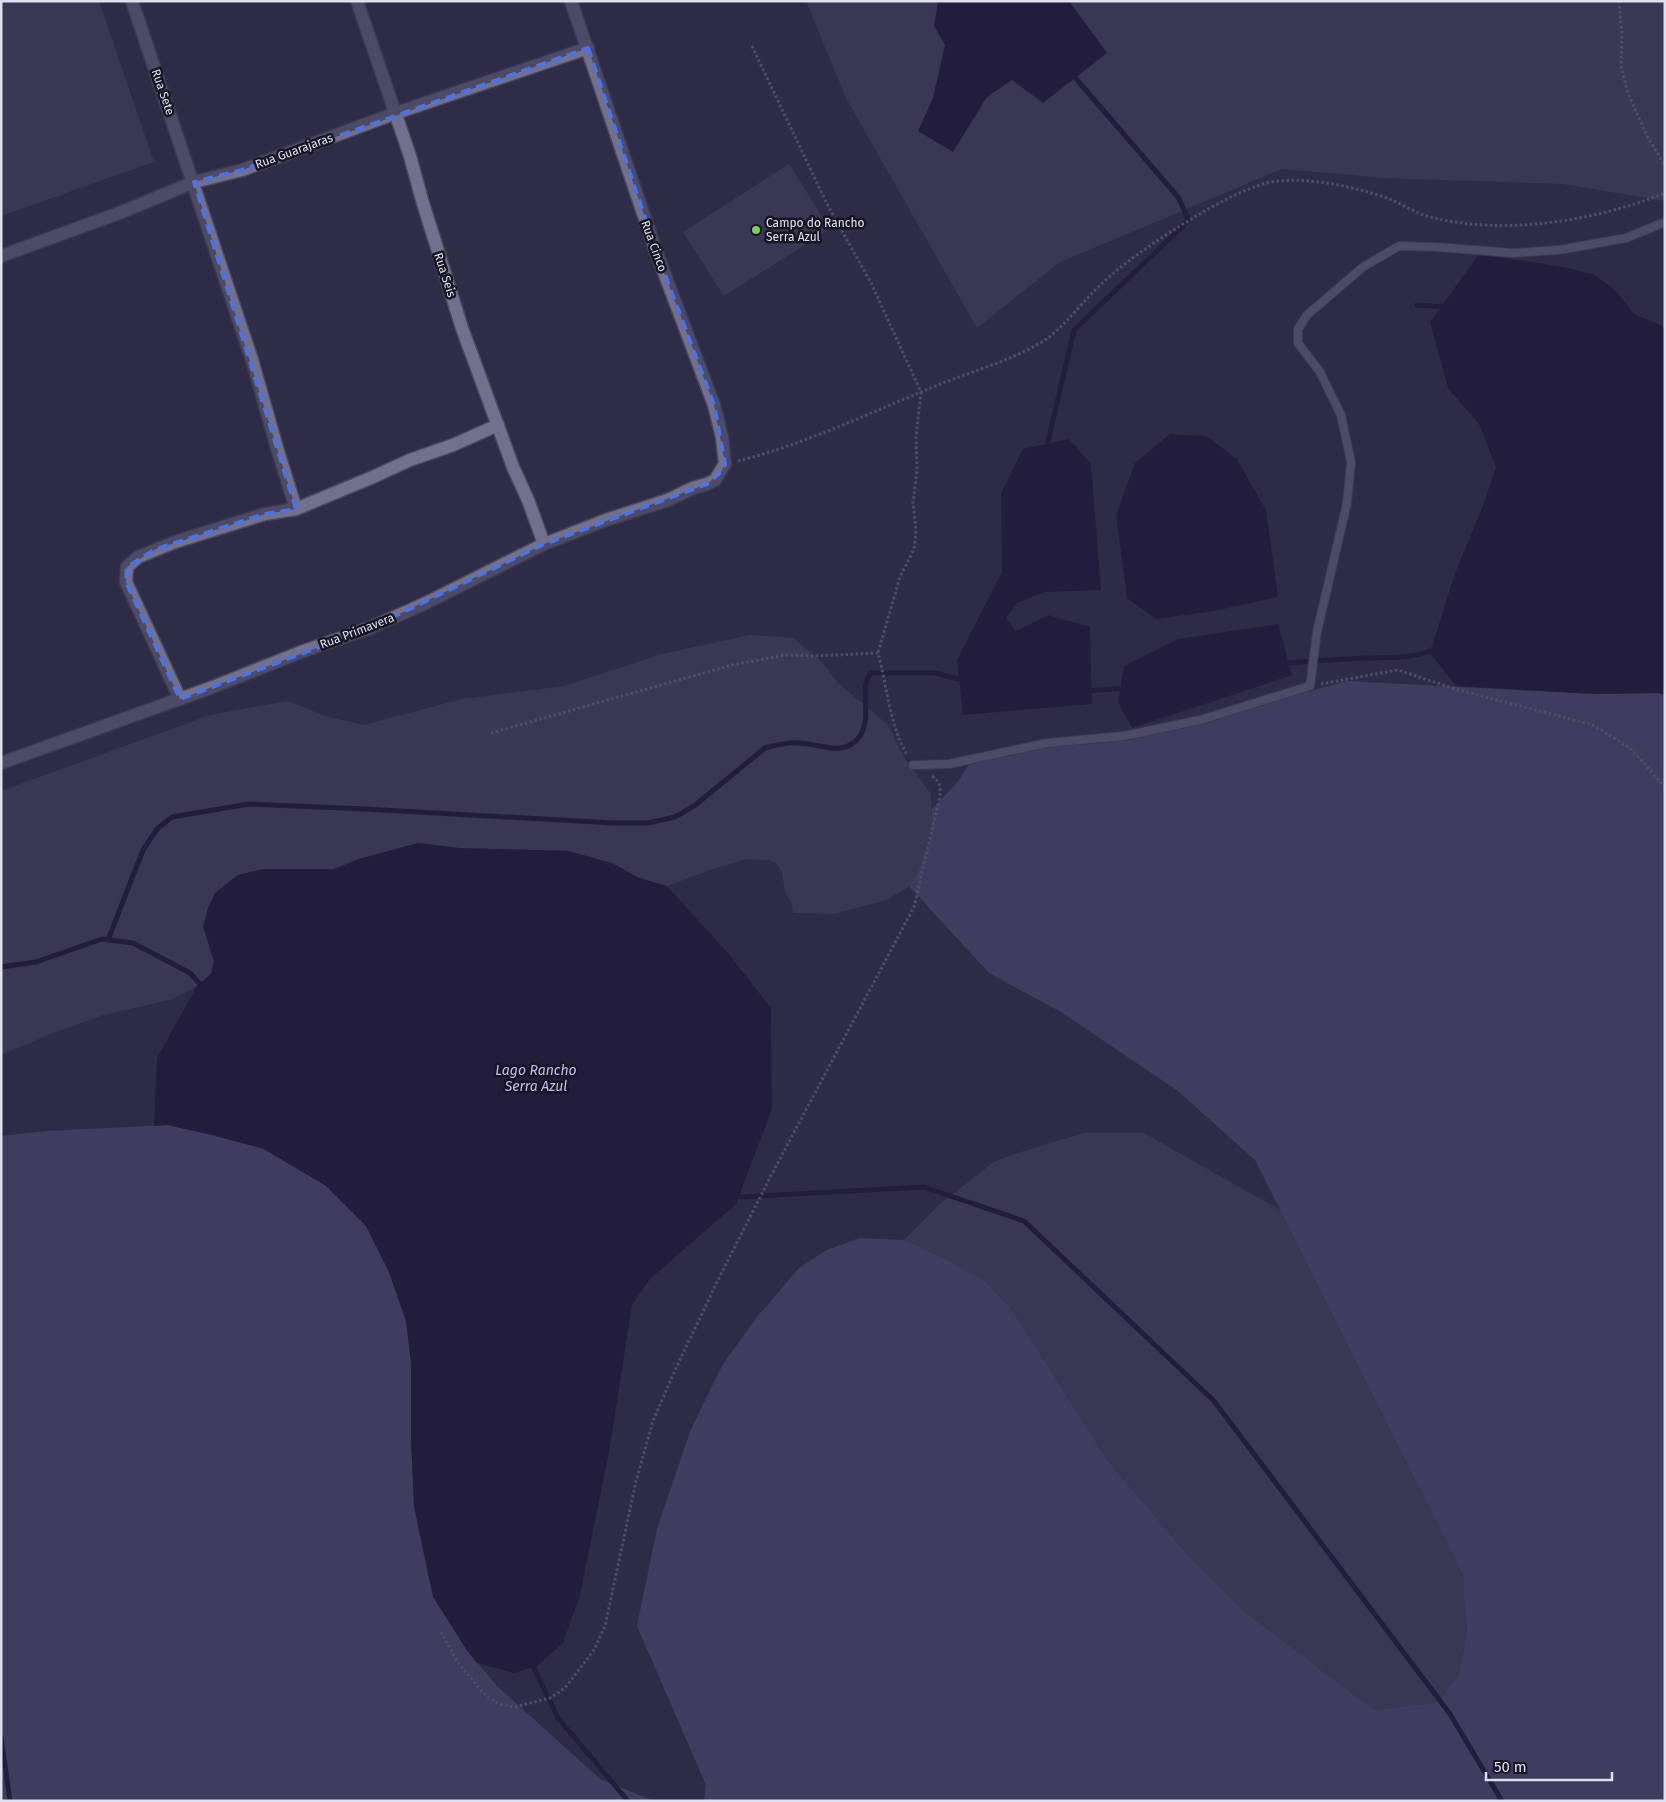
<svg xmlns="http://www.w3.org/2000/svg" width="1666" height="1802" viewBox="0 0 1666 1802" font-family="'Fira Sans',sans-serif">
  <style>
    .green { fill: #484567 }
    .forest { fill: #56517f }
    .water { fill: #140c32 }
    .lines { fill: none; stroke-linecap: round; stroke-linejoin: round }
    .stream { stroke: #140c32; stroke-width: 5 }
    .service-casing { stroke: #4b495f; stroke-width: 10 }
    .minor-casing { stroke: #4b495f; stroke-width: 15 }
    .path { stroke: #77768c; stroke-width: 3; stroke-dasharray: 2.5 2.5; stroke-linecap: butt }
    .service { stroke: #72708f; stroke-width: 8 }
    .minor { stroke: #72708f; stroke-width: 12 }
    .marked { fill: none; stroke: #4e72de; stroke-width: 4; stroke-dasharray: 10 6; stroke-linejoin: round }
    .poi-dot { fill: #7ad156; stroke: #171622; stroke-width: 2 }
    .labels { text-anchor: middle; stroke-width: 5; stroke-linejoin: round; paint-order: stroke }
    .street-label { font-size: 12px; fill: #e0dff0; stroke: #171622 }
    .poi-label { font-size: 12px; fill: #e0dff0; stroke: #171622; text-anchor: start }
    .water-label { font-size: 14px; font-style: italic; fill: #c0bcf7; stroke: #171622 }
  </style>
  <rect width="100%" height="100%" fill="#2e2c46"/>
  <g class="green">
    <path d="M1,1H99L154,162L1,216Z"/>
    <path d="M806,1H1665V201L1563,184L1383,178L1282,169L1060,262L977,328L847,100Z"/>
    <path d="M789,164L830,229L724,296L683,232Z"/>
    <path d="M750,635L793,638L822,662L838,683L888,725L904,757L931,794L932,831L918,872L909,886L887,900L833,914L793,913L792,903L785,892L782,872L777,864L769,860L746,859L710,870L667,886L639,878L612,863L568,851L459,848L418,843L359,859L334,869H264L238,875L215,893L209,948L214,961L211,974L197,986L173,999L103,1015L56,1032L1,1055V791L210,715L288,701L328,717L364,725L462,699L564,686L662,654Z"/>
    <path d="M1084,1133H1144L1280,1210L1463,1575L1467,1632L1459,1675L1437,1703L1374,1710L1246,1613L1185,1552L1107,1460L1012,1310L941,1257L904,1240L941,1203L994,1162L1014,1154Z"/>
  </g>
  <g class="forest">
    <path d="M1347,681L1595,694L1659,693L1665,695V1801H704L706,1785L637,1626L657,1529L691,1429L723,1364L757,1317L800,1267L827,1250L859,1238L904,1240L941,1257L984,1281L1012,1310L1107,1460L1185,1552L1246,1613L1374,1710L1437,1703L1459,1675L1467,1632L1463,1575L1255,1160L1178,1091L1061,1012L989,973L909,886L918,872L932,831V809L957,783L972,760L1123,733L1256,706Z"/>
    <path d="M167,1125L212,1135L264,1149L326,1186L366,1226L389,1272L406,1321L411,1363V1438L414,1507L466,1649L497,1686L600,1779L654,1801H1V1136L47,1131Z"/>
  </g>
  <g class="water">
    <path d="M938,1H1069L1107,53L1043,103L1012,80L987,97L953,152L918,131L933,98L945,45L934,26Z"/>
    <path d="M1479,254L1564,267L1595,275L1616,291L1634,314L1665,327V695L1658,693L1595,694L1456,686L1430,653L1454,576L1484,503L1496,467L1479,424L1448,388L1430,322Z"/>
    <path d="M1170,434L1206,436L1237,459L1266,510L1278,597L1214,611L1156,619L1127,598L1116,515L1135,463Z"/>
    <path d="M1069,439L1091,464L1101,590L1045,592L1017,603L1006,618L1016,631L1048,615L1090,627L1092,704L963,715L957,660L1002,572L1001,494L1023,449Z"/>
    <path d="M1278,624L1292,675L1132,728L1118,702L1124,666L1178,639Z"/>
    <path d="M418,843L459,848L568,851L612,863L639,878L667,886L728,953L771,1008L772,1109L736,1204L650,1279L632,1305L609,1452L580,1595L563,1643L537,1666L514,1673L477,1663L466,1649L433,1597L414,1507L411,1438V1363L406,1321L389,1272L366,1226L326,1186L264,1149L212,1135L168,1125L154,1126L157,1058L197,986L211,974L214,961L203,927L208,908L215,893L238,875L264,869H334L359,859Z"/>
  </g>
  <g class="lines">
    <g class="stream">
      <path d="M1417,305L1447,307"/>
      <path d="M1046,450L1074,330L1183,226L1188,218L1178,197L1072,74"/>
      <path d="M1283,664C1310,660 1337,660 1365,658C1388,657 1417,660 1437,647"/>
      <path d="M1085,691L1126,688"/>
      <path d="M108,940L143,850L157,829L172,817L249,804L365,809L614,823H648L675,817L694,806L765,748C776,745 788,742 799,743C822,744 844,758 860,736C873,717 858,687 871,673H935L966,681"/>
      <path d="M1,967L36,962L102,939L133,943L190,973L198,982L205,988"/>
      <path d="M733,1194L741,1197L924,1187L1024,1221L1214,1401L1450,1714L1502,1801"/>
      <path d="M531,1662L558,1718L628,1801"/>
      <path d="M1,1737L10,1801"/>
    </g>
    <g class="service-casing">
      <path id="service" d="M913,765L949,764L1047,743L1124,736L1200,720L1310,686L1317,632L1347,503L1351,462L1341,415L1320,372L1298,343V329L1307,315L1363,267L1399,246L1436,247L1513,253L1559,250L1626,238L1665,222"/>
    </g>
    <g class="minor-casing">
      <g id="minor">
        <path d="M132,1L252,360L277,448L296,509"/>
        <path d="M357,1L410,156L422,200L462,328L513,467L528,500L544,544"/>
        <path d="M1,256L122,212L194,182L242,170L396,113L588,48"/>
        <path d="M180,699L126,582L127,567L138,557L175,542L265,514L296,509L373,477L410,460L453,445L498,425"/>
        <path d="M1,763L213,687L301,652L370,628L426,603L544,544L606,520L668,500L693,488L707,484L715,480L725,464L722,437L714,405L656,251L571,1"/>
      </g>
    </g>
    <g class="path">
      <path d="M1619,1L1622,34L1621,66L1628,93L1647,136L1665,166"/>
      <path d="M752,46L826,202L871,283L921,392L916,436L917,470L913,503L916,531L914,549L900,577L878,653"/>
      <path d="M738,461C806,444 869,413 933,387C969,372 1008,362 1042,342C1058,332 1069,318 1082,304C1091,294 1101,284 1111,275C1129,260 1149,246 1169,233C1199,214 1229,195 1263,184C1297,174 1351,186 1384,197C1400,202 1414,213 1430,217C1504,236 1595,221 1665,193"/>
      <path d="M1321,684L1398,670L1455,689L1593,725L1630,748L1665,787"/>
      <path d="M491,733L732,665L785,655L814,656L878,653C887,686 890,726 907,755"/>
      <path d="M441,1632L457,1661L483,1693L499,1704L515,1707L550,1698L565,1688L594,1650L605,1626L636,1481L653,1421L676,1368L720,1276L774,1170L914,907L940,796C941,787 940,782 932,776"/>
    </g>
    <use href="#service" class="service"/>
    <use href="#minor" class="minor"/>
  </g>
  <path d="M0 0H1666V1802H0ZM588,48L656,251L714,405L725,464L721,472L707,484L544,544L370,628L180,699L126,582L127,567L156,549L265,514L296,509L194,182L242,170Z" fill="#2e2c46" fill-opacity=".55" fill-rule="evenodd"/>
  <path class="marked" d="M588,48L656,251L714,405L725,464L721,472L707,484L544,544L370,628L180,699L126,582L127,567L156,549L265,514L296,509L194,182L242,170Z"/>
  <circle class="poi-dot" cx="756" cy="230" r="5"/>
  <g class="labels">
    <g class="street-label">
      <text transform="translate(163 92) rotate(71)" y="4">Rua Sete</text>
      <text transform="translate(294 151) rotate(-20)" y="4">Rua Guarajaras</text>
      <text transform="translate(654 246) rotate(70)" y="4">Rua Cinco</text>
      <text transform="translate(445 275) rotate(72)" y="4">Rua Seis</text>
      <text transform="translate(357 631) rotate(-21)" y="4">Rua Primavera</text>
    </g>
    <g class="poi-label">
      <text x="766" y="227">Campo do Rancho<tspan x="766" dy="14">Serra Azul</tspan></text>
    </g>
    <g class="water-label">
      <text x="536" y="1075">Lago Rancho<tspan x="536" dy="16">Serra Azul</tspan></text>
    </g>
  </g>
  <rect width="1666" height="1802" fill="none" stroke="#e0dff0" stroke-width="5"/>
  <path d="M1486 1772v8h126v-8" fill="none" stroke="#e0dff0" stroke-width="2.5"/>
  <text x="1494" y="1772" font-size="15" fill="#e0dff0" stroke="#171622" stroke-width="4" paint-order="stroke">50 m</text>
</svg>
